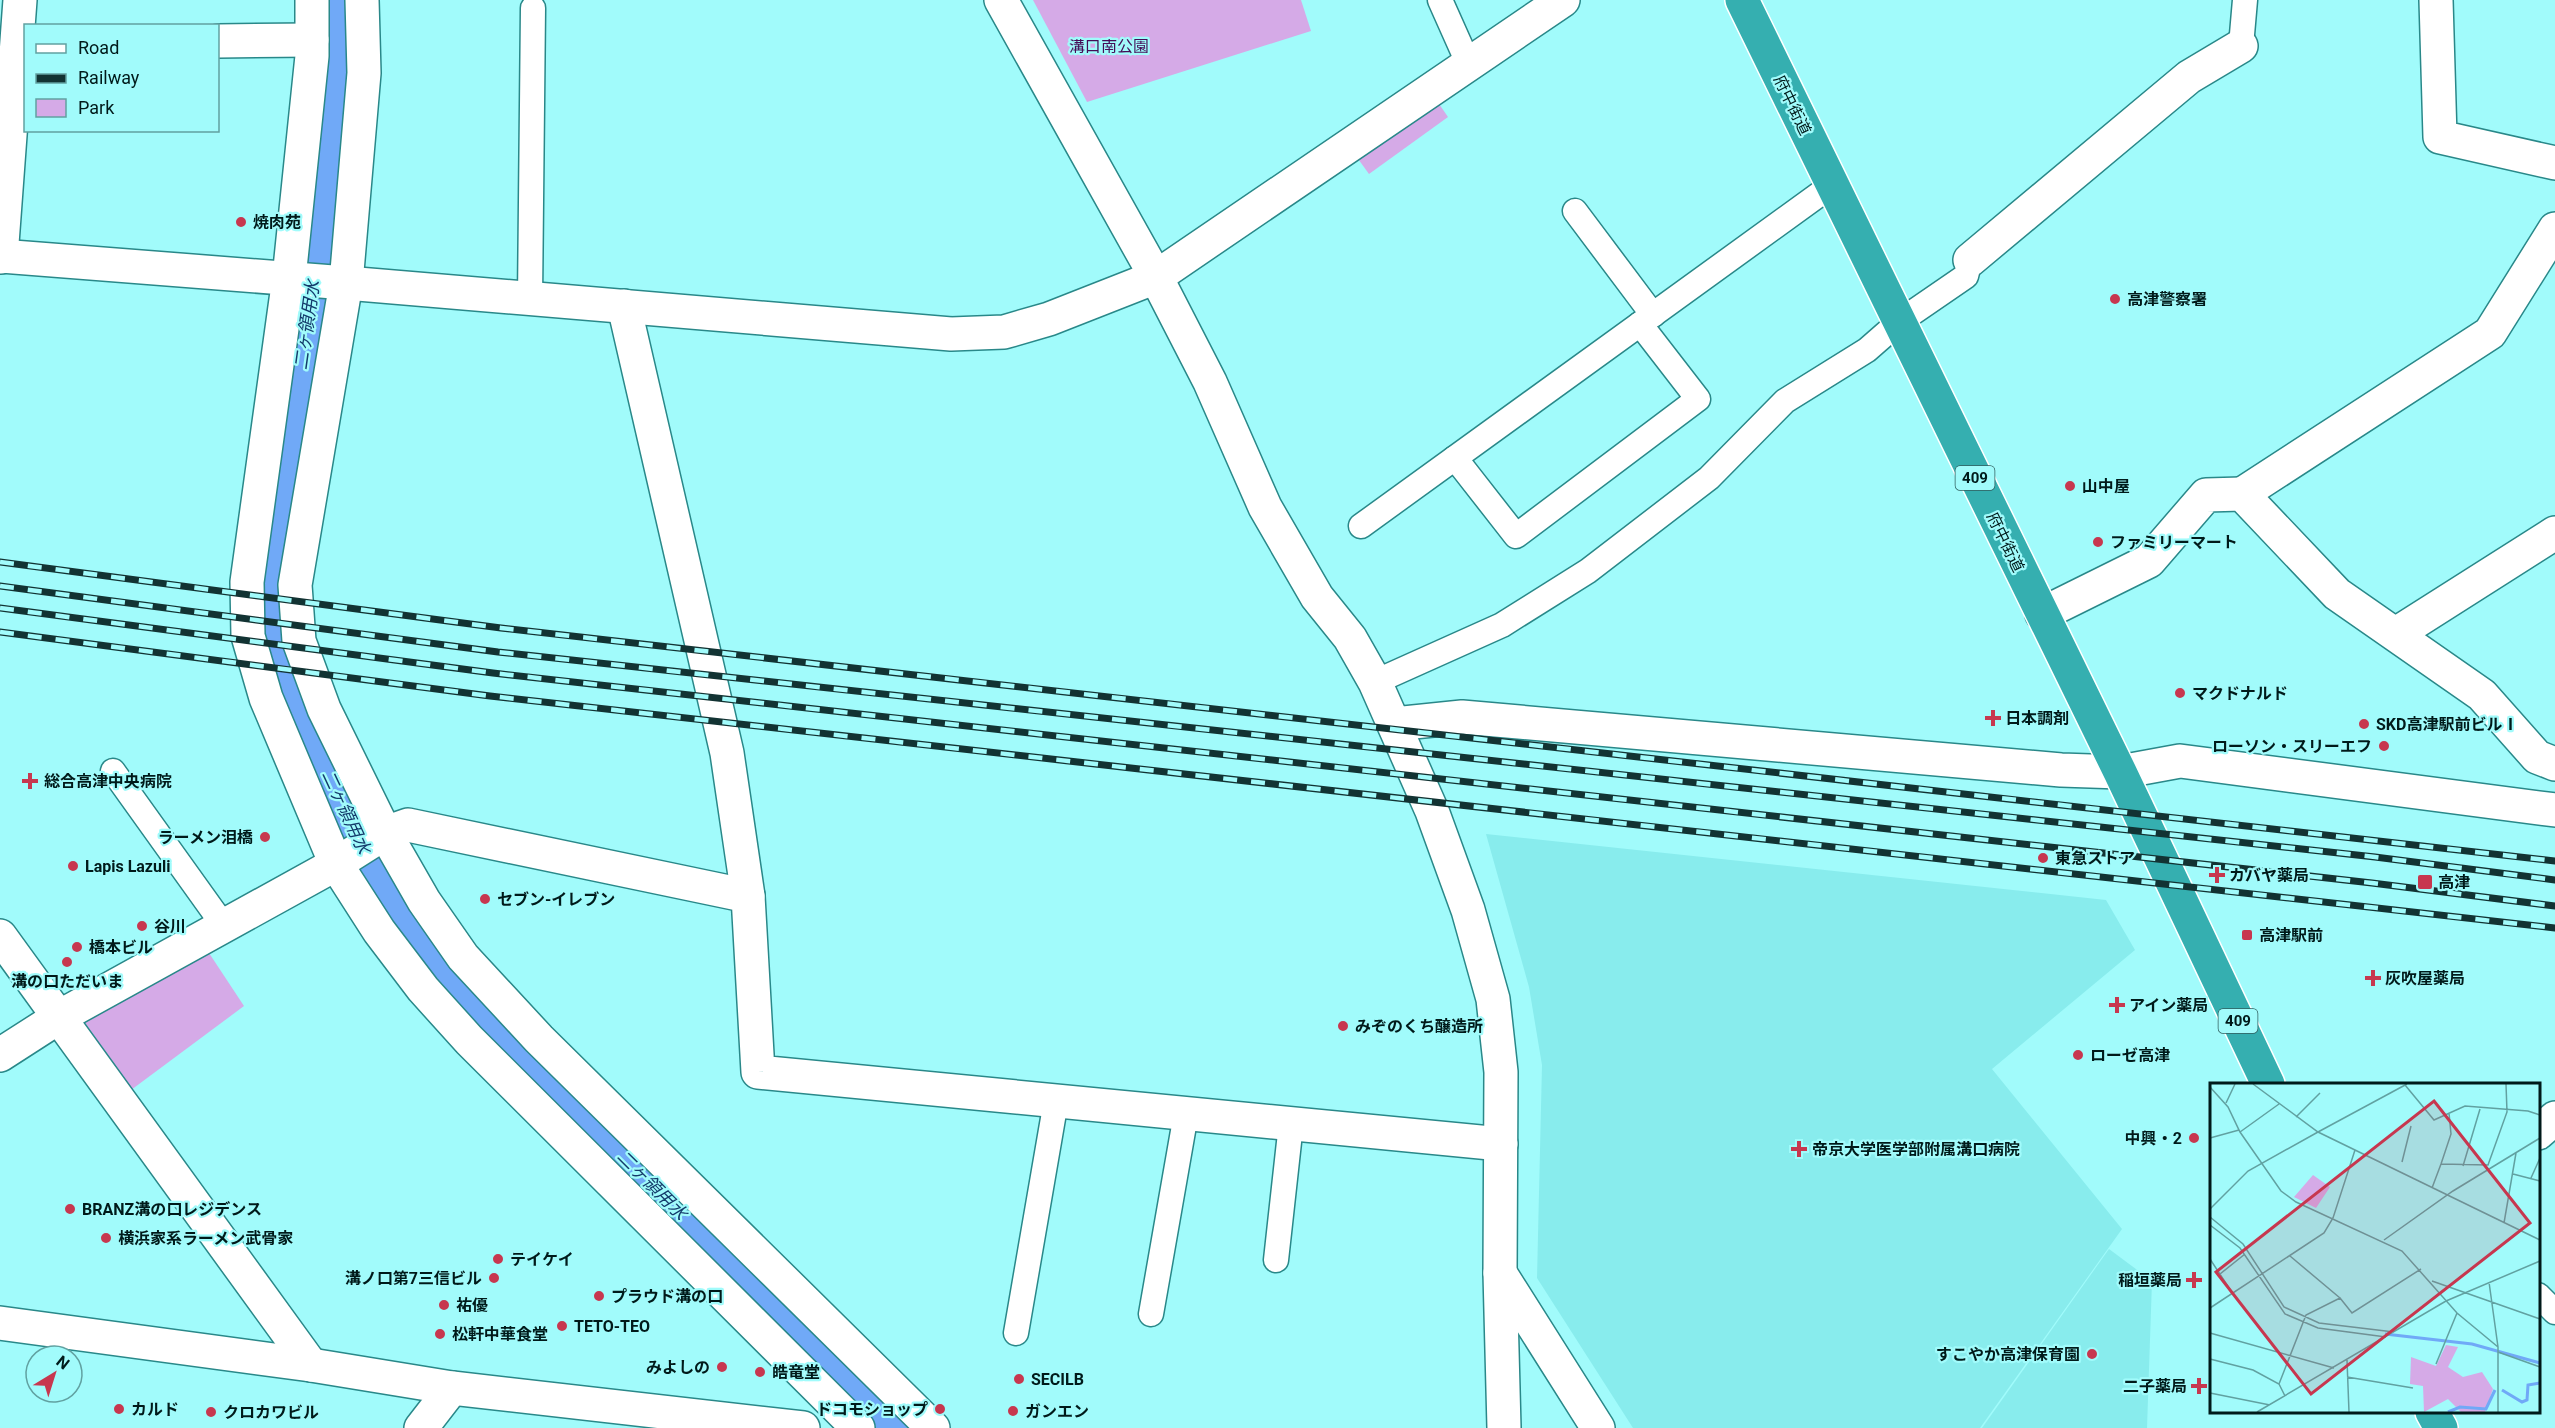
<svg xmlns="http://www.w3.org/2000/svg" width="2555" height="1428" viewBox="0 0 2555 1428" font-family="Roboto,'Noto Sans JP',sans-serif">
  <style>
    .built { fill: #88eced }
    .green { fill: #d5aae7 }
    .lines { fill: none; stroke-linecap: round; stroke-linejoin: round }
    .river { stroke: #70a9f7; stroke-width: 74 }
    .lane-casing { stroke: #298889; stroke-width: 27 }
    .street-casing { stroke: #298889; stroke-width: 36 }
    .highway-casing { stroke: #fff; stroke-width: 36 }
    .lane { stroke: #fff; stroke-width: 24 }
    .street { stroke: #fff; stroke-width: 33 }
    .highway { stroke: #35afb0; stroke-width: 33 }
    .rail-casing { stroke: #123333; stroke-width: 7 }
    .rail { stroke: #a1fbfb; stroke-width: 4.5; stroke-dasharray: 14; stroke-linecap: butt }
    .poi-dot { fill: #c7374f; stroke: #a1fbfb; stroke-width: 2 }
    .labels { text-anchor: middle; stroke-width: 4.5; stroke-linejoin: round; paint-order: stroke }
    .shield { fill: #a1fbfb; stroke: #305e5e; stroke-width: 1.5 }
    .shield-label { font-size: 15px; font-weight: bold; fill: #001a1a }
    .park-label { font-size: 16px; fill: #450e57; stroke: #a1fbfb }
    .street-label { font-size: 16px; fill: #001a1a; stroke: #a1fbfb }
    .poi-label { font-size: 16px; font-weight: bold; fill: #001a1a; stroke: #a1fbfb; text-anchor: start }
    .water-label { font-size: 18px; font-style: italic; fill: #143b6b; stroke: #a1fbfb }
    .inset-river { fill: none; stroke: #70a9f7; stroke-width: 3 }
    .inset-road { fill: none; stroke: #61a1a1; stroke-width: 1.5 }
    .view { fill: #c7374f; fill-opacity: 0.15; stroke: #c7374f; stroke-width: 3 }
    .inset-edge { fill: none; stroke: #001a1a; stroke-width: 3 }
  </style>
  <rect width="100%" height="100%" fill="#a1fbfb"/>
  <g class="built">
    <path d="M1486,834L2106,900L2135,950L1992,1069L2122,1229L1980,1428H1633L1537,1278L1542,1065L1529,987Z"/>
    <path d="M2109,1249L2152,1281L2147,1428H1982Z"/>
  </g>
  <g class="green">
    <path d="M1033,0H1301L1311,31L1087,102Z"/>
    <path d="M1437,101L1448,117L1369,174L1356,156Z"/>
    <path d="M209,953L244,1006L131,1090L83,1020Z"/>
  </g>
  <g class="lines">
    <path class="river" d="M338,0L341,69L270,596L281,650L297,698L350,829L403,917L462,995L897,1428"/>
    <g class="lane-casing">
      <g id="lane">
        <path d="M1440,0L1469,65"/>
        <path d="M2241,46L2245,0"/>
        <path d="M1575,211L1653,315"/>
        <path d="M530,299L533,8"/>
        <path d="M1455,458L1516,536L1698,399L1640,324"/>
        <path d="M1361,526L1832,185"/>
        <path d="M1375,682L1502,625L1588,571L1709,478L1785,401L1867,350L1899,322L1966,276L1970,260"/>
        <path d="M113,771L224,926"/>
        <path d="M1276,1260L1291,1124"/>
        <path d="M2538,1295L2555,1312"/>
        <path d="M1151,1314L1186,1114"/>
        <path d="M1016,1333L1056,1101"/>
      </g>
    </g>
    <g class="street-casing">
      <g id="street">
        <path d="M312,0V56L289,278L247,582L248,636L266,698L336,864L379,931L423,989L469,1040L858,1428"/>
        <path d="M362,0L364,73L346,283L295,585L299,641L324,709L385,833L424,901L463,957L539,1039L933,1428"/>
        <path d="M1001,0L1156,277L1210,382L1265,507L1317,597L1350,638L1375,682L1432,811L1468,910L1493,999L1501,1072L1500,1273L1504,1428"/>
        <path d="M2436,0L2440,137L2555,163"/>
        <path d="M218,41L312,40"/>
        <path d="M0,256L346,283L951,334L1004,332L1049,319L1156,277L1563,0"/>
        <path d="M1,257L20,0"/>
        <path d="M1970,260L2189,77L2241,46"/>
        <path d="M624,306L727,753L748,896"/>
        <path d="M2242,494L2490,333L2555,229"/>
        <path d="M2042,614L2149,561L2206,495L2242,494L2337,594L2482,695L2537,757L2555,764"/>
        <path d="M2396,634L2555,533"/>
        <path d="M1394,724L1462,717L2061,770L2120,772L2180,761L2555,810"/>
        <path d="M0,936L311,1365"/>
        <path d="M0,1055L59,1017L336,864L385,833L408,825L748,896L758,1072L1501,1144"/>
        <path d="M2538,1133L2555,1118"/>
        <path d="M1500,1273L1598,1428"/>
        <path d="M0,1323L311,1365L452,1388L803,1428"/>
        <path d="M421,1428L452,1388"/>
      </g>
    </g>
    <g class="highway-casing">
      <g id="highway">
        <path d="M1742,0L2120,772L2268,1084"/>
        <path d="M2432,1412L2441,1428"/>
      </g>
    </g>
    <use href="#lane" class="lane"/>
    <use href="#street" class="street"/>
    <use href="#highway" class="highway"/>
    <g class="rail-casing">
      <g id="rail">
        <path d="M0,562L501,628L2555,861"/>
        <path d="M0,586L498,652L2375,857L2555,880"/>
        <path d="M0,608L493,673L2372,883L2555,906"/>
        <path d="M0,632L490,696L2555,928"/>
      </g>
    </g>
    <use href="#rail" class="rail"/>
  </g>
  <g class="poi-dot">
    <circle cx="241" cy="222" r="6"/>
    <circle cx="2115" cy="299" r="6"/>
    <circle cx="2070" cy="486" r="6"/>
    <circle cx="2098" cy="542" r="6"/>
    <circle cx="2180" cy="693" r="6"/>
    <path d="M1990 709h6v6h6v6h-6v6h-6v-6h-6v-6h6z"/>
    <circle cx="2364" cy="724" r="6"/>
    <circle cx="2384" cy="746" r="6"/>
    <path d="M27 772h6v6h6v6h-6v6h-6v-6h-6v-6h6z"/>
    <circle cx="265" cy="837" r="6"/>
    <circle cx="2043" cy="858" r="6"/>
    <circle cx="73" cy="866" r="6"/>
    <path d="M2214 866h6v6h6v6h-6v6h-6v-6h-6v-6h6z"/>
    <rect x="2417" y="874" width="16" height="16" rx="3"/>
    <circle cx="485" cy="899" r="6"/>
    <circle cx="142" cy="926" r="6"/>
    <rect x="2241" y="929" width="12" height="12" rx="3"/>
    <circle cx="77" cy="947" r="6"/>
    <circle cx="67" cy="962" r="6"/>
    <path d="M2370 969h6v6h6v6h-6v6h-6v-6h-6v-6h6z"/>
    <path d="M2114 996h6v6h6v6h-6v6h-6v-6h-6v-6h6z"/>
    <circle cx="1343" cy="1026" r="6"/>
    <circle cx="2078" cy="1055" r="6"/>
    <circle cx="2194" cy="1138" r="6"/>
    <path d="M1796 1140h6v6h6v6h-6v6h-6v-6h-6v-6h6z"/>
    <circle cx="70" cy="1209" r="6"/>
    <circle cx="106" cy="1238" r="6"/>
    <circle cx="498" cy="1259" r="6"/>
    <circle cx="494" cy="1278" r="6"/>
    <path d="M2191 1271h6v6h6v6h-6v6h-6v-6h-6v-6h6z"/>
    <circle cx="599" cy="1296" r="6"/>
    <circle cx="444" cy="1305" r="6"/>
    <circle cx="562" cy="1326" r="6"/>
    <circle cx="440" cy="1334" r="6"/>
    <circle cx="2092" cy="1354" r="6"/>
    <circle cx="722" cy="1367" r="6"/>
    <circle cx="760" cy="1372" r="6"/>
    <circle cx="1019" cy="1379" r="6"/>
    <path d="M2196 1377h6v6h6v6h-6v6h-6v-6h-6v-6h6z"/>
    <circle cx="119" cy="1409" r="6"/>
    <circle cx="940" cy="1409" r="6"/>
    <circle cx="1013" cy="1411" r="6"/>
    <circle cx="211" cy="1412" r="6"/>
  </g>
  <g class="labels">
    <g class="shield">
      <rect x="1955.5" y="466" width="39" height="24" rx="4.5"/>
      <rect x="2218.5" y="1009" width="39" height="24" rx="4.5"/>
    </g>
    <g class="shield-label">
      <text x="1975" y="483">409</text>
      <text x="2238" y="1026">409</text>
    </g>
    <g class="park-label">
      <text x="1109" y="52">溝口南公園</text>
    </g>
    <g class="street-label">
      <text transform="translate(1793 105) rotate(64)" y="6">府中街道</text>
      <text transform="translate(2006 542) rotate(64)" y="6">府中街道</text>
    </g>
    <g class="poi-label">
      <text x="253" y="228">焼肉苑</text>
      <text x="2127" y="305">高津警察署</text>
      <text x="2082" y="492">山中屋</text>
      <text x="2110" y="548">ファミリーマート</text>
      <text x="2192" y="699">マクドナルド</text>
      <text x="2005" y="724">日本調剤</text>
      <text x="2376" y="730">SKD高津駅前ビルⅠ</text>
      <text x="2372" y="752" text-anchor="end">ローソン・スリーエフ</text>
      <text x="44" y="787">総合高津中央病院</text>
      <text x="253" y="843" text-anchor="end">ラーメン泪橋</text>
      <text x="2055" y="864">東急ストア</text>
      <text x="85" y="872">Lapis Lazuli</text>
      <text x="2229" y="881">カバヤ薬局</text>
      <text x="2438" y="888">高津</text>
      <text x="497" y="905">セブン-イレブン</text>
      <text x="154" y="932">谷川</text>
      <text x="2259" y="941">高津駅前</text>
      <text x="89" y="953">橋本ビル</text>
      <text x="2385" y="984">灰吹屋薬局</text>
      <text x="67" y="987" text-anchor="middle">溝の口ただいま</text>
      <text x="2129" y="1011">アイン薬局</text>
      <text x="1355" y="1032">みぞのくち醸造所</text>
      <text x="2090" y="1061">ローゼ高津</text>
      <text x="2182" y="1144" text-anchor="end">中興・2</text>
      <text x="1812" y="1155">帝京大学医学部附属溝口病院</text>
      <text x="82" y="1215">BRANZ溝の口レジデンス</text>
      <text x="118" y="1244">横浜家系ラーメン武骨家</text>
      <text x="510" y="1265">テイケイ</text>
      <text x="482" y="1284" text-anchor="end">溝ノ口第7三信ビル</text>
      <text x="2182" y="1286" text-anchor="end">稲垣薬局</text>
      <text x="611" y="1302">プラウド溝の口</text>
      <text x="456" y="1311">祐優</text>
      <text x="574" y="1332">TETO-TEO</text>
      <text x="452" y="1340">松軒中華食堂</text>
      <text x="2080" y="1360" text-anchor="end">すこやか高津保育園</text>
      <text x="710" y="1373" text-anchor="end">みよしの</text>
      <text x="772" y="1378">皓竜堂</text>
      <text x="1031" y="1385">SECILB</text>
      <text x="2187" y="1392" text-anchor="end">二子薬局</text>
      <text x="131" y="1415">カルド</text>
      <text x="928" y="1415" text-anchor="end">ドコモショップ</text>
      <text x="1025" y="1417">ガンエン</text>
      <text x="223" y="1418">クロカワビル</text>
    </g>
    <g class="water-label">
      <text transform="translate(307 325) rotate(-82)" y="6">二ヶ領用水</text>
      <text transform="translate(346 812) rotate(65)" y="6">二ヶ領用水</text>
      <text transform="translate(652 1185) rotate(45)" y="6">二ヶ領用水</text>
    </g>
  </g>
  <g transform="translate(2210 1083)">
    <rect width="330" height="330" fill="#a1fbfb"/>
    <path d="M103,92L120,104L106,125L84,114ZM236,262L248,264L238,284L253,294L272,289L283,306L275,329H251L238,316L214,329L213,303L200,301L201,274L226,283Z" fill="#d5aae7"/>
    <path class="inset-river" d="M175,251L262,261L330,280M292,307L312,319L317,317L318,302L330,300M238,329L250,324L276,326L285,307"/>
    <path class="inset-road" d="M43,1L108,49L330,157M195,2L224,37L255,23L318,28L330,32M0,4L18,24L30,49L71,108L86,119L192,168L247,230L288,264M16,20L25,1M86,34L110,10M30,49L69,21M108,49L197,1M0,55L29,47M192,79L201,43M231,81L241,51L239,30M253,83L270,26M303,91L330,98M321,95L330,75M222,105L231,81L278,82L297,29L296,1M0,126L38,88L108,49M0,134L33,161L74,224L109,240L184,249M294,140L306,70M0,142L30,165L75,231L108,245L176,254M174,157L243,108L330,55M80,173L130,215M0,176L23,211M10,191L35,171M222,198L330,236M279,199L288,264V329M0,225L114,150L123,135L145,67M0,250L124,285M288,269L330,284M0,276L43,287L69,301L75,313M137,277L139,329M226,281L247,230M137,294L203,305M69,301L96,232L130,215L142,230L211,186M0,310L60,322M47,329L236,218L330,178"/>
    <path class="view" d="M224,18L320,140L101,311L6,189Z"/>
    <rect width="330" height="330" class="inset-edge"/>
  </g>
  <rect x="24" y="24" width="195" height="108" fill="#a1fbfb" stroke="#61a1a1" stroke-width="1.5"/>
  <rect x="36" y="44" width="30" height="9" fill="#ffffff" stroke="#61a1a1" stroke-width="1.5"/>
  <text x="78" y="54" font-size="18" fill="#001a1a">Road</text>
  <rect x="36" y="74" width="30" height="9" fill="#123333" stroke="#61a1a1" stroke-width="1.5"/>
  <text x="78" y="84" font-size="18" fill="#001a1a">Railway</text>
  <rect x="36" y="99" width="30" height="18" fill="#d5aae7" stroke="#61a1a1" stroke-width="1.5"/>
  <text x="78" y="114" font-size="18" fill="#001a1a">Park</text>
  <g transform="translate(54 1374) rotate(38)"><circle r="28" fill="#a1fbfb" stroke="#61a1a1" stroke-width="1.5"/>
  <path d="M0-4.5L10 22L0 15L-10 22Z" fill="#c7374f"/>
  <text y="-9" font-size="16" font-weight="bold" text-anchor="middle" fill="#001a1a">N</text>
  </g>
</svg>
